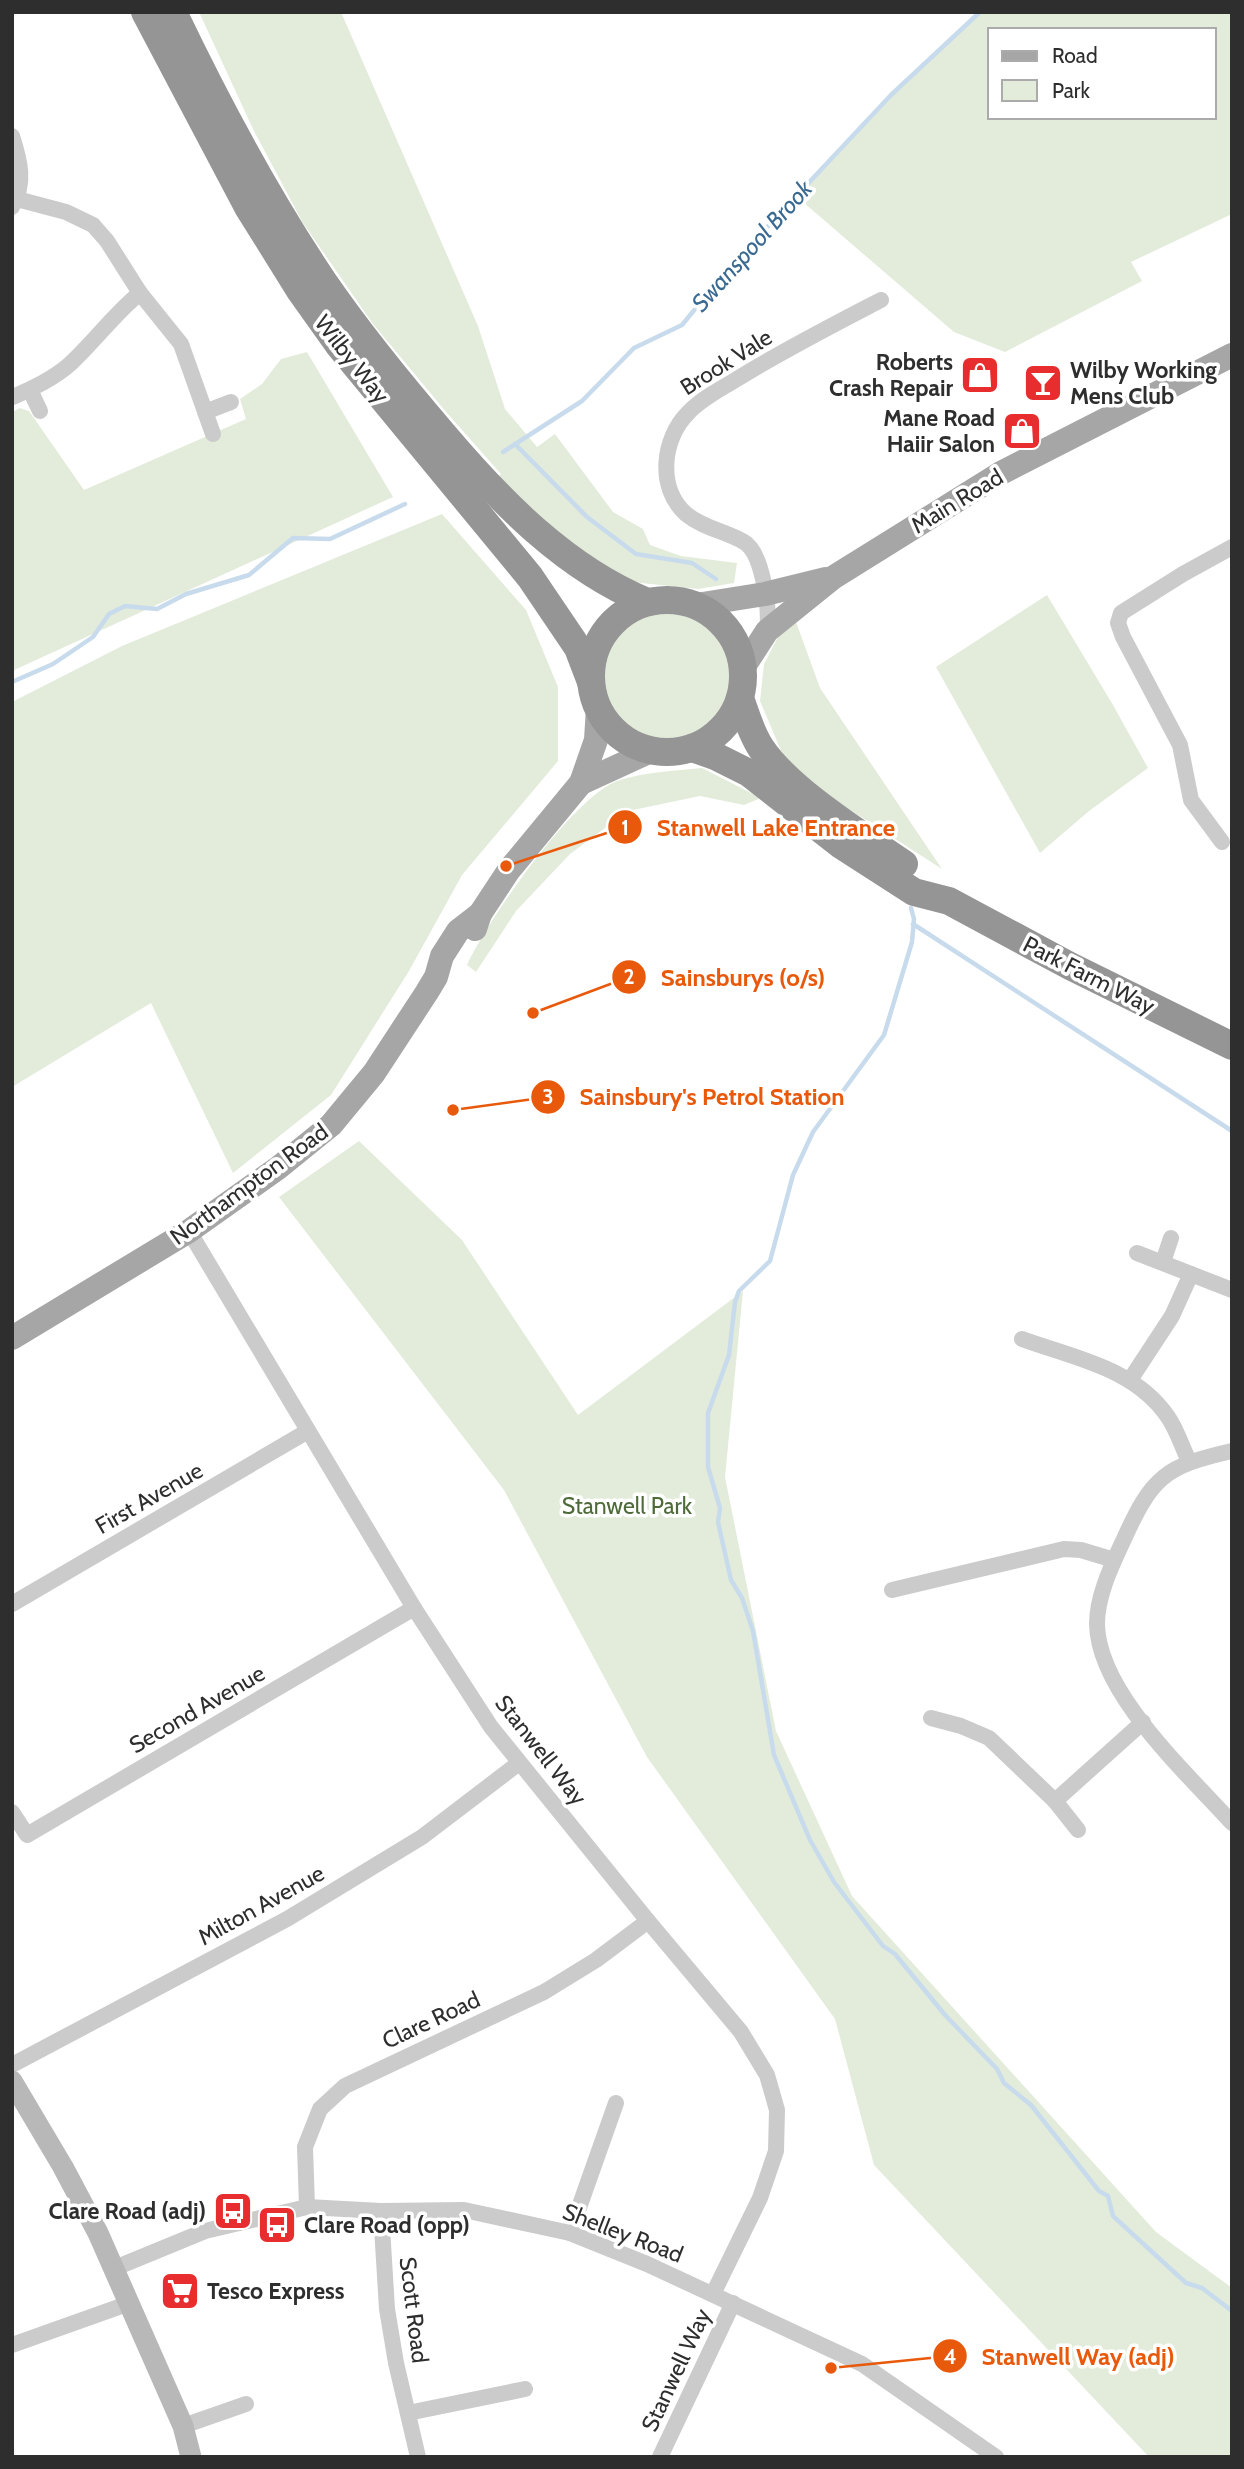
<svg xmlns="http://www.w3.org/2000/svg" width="1244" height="2469" viewBox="0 0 1244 2469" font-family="Cabin,sans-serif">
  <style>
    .green { fill: #e3ecdb; fill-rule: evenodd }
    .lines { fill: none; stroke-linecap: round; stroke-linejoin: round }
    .stream { stroke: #c7dbec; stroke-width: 4.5 }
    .street { stroke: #cbcbcb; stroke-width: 16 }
    .secondary { stroke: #b8b8b8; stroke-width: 21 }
    .primary { stroke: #a6a6a6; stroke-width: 24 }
    .highway { stroke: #959595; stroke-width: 28 }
    .labels { text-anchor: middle; stroke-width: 7; stroke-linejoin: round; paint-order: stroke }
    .street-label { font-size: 23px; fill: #2e2e2e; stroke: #fff }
    .poi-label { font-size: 23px; font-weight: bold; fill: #2e2e2e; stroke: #fff; text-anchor: end }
    .park-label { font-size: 23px; fill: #4e6a3a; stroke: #fff }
    .water-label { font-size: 24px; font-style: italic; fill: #3a6a91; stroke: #fff }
    .leader { fill: none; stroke: #e8590c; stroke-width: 2.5 }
    .callout-dot { fill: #e8590c; stroke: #fff; stroke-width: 2.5 }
    .mark-label { font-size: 21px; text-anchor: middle; font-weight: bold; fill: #fff }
    .callout-label { font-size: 24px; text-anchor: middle; font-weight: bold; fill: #e8590c; stroke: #fff; stroke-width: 7; stroke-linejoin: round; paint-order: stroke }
  </style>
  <rect width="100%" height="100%" fill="#fff"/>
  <g class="green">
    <path d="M199,12H341L478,326L505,409L537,447L555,434L613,512L643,529L650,545L681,556L737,563L734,583L698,589L622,581L553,535L499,476L501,474L447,413L373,324L303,223L253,129Z"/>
    <path d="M980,12H1232V214L1131,262L1142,281L1005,352L954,332L796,196L891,95ZM990,30H1214V117H990Z"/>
    <path d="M307,352L393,497L12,671V412L20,408L29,411L84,490L246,419L240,399L262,384L281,359Z"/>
    <path d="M442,514L526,610L558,687V761L462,875L409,971L331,1095L233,1173L151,1003L12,1087V702L122,646Z"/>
    <path d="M1047,595L1113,705L1148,768L1089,811L1040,853L936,667Z"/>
    <circle cx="666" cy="678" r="66"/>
    <path d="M796,622L820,688L942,869L841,804L785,760L760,701L764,664L778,637Z"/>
    <path d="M702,768L761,798L744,805L700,796L628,811L570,854L516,911L476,972L467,965C488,920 572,798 617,781C644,772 674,771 702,768Z"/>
    <path d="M359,1141L462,1240L578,1415L743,1291L725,1477L776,1731L852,1896L1156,2232L1232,2288V2457H1149L874,2165L835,2019L647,1757L504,1490L279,1197Z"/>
  </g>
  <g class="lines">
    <g class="stream">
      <path d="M515,444L587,517L636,554L692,563L716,579"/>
      <path d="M503,452L582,401L634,348L682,325L727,270L891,95L980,12"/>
      <path d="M12,682L53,664L93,637L109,614L125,606L157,609L186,594L249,575L293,538L330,539L405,504"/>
      <path d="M911,908L914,919L912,942L884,1035L813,1132L793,1175L770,1261L739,1291L735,1302L729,1355L708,1413V1467L720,1508L718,1522L731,1580L742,1598L753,1631L774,1755L810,1840L834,1882L883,1946L895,1954L945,2015L997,2069L1004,2083L1031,2105L1099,2191L1108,2196L1113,2216L1186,2283L1202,2288L1232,2311"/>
      <path d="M913,924L1232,1131"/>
    </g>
    <g class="street">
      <path d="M12,136C20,161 26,183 12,207"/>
      <path d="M17,199L66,212L93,225L107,241L140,293L181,344L213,434"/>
      <path d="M30,390L40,411"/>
      <path d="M13,397C33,388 53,379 70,364C95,341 114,314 140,293"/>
      <path d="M205,412L231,402"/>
      <path d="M767,631C770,610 763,553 744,542C725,531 703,528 686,514C657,488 662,439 688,413C700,400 717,391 732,382C780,352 831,326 881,300"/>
      <path d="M1222,842L1191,800L1180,745L1123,637L1118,623L1121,613L1183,574L1232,547"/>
      <path d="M189,1231L414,1608L491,1727L648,1921L741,2032L767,2075L777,2110L776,2151L760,2198L713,2294"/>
      <path d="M1137,1253L1232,1290"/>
      <path d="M1163,1262L1171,1238"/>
      <path d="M1022,1339C1074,1358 1135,1368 1168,1417C1177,1430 1182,1447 1189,1461"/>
      <path d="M1130,1380L1172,1316L1191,1274"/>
      <path d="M1232,1451C1165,1466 1152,1477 1124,1539C1112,1565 1097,1595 1097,1624C1098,1693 1188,1774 1232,1823"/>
      <path d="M892,1590L1064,1549L1081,1550L1114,1560"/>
      <path d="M12,1604L308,1431"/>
      <path d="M931,1718L961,1726L989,1738L1055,1801L1143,1722"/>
      <path d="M1055,1801L1078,1830"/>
      <path d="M12,1812L27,1835L414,1608"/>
      <path d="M12,2065L287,1919L422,1837L519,1763"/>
      <path d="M307,2207L305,2147L320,2109L345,2086L544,1992L596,1960L648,1921"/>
      <path d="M381,2211L387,2309L396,2363L418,2457"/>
      <path d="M570,2233L616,2103"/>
      <path d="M115,2268L205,2231L307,2207L381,2211L464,2210L570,2233L647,2264L862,2364L996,2457"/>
      <path d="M12,2345L130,2303"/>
      <path d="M408,2413L525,2389"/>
      <path d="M183,2426L246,2404"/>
      <path d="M660,2457L733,2303"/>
    </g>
    <path class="secondary" d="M12,2081L63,2167L98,2233L183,2426L191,2457"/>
    <g class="primary">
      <path d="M696,605L765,594L826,579"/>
      <path d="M743,668L767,631L834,577L1001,473L1232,355"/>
      <path d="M581,783L653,750"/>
      <path d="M475,929L480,914L509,870L581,783L596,740L598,708"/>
      <path d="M12,1338L189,1231L278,1168L331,1125L374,1073L427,992L436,977L442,956L458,931L480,914"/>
    </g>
    <g class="highway">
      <path d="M145,12L248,207L301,292L338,344L530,577L578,648L591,682"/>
      <path d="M173,12C217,104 266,196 323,281C360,335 402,386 444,435C501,502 565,568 647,602"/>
      <circle cx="667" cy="676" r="76"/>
      <path d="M740,698C746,715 751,733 761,748C789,790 862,835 904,864"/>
      <path d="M692,748L715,756L749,773L841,845L914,892L949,901L1070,966L1232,1046"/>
    </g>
  </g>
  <defs>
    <g id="shop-square" transform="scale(2.0125)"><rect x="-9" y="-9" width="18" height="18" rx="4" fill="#e82d2e" stroke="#fff"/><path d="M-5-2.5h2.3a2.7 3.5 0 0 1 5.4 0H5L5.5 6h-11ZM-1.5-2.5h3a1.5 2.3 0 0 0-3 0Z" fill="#fff"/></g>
    <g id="bar-square" transform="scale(2.0125)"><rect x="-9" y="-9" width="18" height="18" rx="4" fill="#e82d2e" stroke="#fff"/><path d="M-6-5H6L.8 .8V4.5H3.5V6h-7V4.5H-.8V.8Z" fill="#fff"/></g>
    <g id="bus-square" transform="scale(2.0125)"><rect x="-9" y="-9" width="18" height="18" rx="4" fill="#e82d2e" stroke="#fff"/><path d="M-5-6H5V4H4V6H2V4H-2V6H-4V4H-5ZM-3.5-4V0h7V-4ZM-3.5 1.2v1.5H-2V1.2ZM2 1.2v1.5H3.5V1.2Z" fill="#fff"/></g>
    <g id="supermarket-square" transform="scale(2.0125)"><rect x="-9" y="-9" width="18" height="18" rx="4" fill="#e82d2e" stroke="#fff"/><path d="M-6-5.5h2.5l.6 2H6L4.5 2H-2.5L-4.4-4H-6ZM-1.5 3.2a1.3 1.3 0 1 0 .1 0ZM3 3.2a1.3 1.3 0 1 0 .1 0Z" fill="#fff"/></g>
  </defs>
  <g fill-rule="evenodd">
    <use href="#shop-square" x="980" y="375"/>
    <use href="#bar-square" x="1043" y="383"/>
    <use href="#shop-square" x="1022" y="431"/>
    <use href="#bus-square" x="233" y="2211"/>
    <use href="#bus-square" x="277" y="2225"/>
    <use href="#supermarket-square" x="180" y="2291"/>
  </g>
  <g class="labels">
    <g class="street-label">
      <text transform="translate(352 359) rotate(52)" y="8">Wilby Way</text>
      <text transform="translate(726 362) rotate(-32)" y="8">Brook Vale</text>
      <text transform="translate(957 501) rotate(-31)" y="8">Main Road</text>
      <text transform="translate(1089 975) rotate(27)" y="8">Park Farm Way</text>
      <text transform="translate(249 1184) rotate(-36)" y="8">Northampton Road</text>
      <text transform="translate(149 1498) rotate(-30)" y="8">First Avenue</text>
      <text transform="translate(197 1709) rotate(-30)" y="8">Second Avenue</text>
      <text transform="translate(541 1750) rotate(52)" y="8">Stanwell Way</text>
      <text transform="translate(261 1905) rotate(-29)" y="8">Milton Avenue</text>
      <text transform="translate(431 2020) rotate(-25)" y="8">Clare Road</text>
      <text transform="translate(623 2233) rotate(21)" y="8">Shelley Road</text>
      <text transform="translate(414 2310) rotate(83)" y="8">Scott Road</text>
      <text transform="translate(676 2370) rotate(-65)" y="8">Stanwell Way</text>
    </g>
    <g class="poi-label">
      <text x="953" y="370">Roberts<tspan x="953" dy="26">Crash Repair</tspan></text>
      <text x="1070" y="378" text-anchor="start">Wilby Working<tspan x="1070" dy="26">Mens Club</tspan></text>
      <text x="995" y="426">Mane Road<tspan x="995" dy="26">Haiir Salon</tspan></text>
      <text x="206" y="2219">Clare Road (adj)</text>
      <text x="304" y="2233" text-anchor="start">Clare Road (opp)</text>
      <text x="207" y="2299" text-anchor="start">Tesco Express</text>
    </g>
    <g class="park-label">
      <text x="627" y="1514">Stanwell Park</text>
    </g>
    <g class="water-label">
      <text transform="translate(752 246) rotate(-48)" y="8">Swanspool Brook</text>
    </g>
  </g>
  <path class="leader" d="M506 866L625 827M533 1013L629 977M453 1110L548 1097M831 2368L950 2356"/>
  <g class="callout-dot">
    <circle cx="506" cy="866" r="7"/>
    <circle cx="533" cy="1013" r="7"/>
    <circle cx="453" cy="1110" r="7"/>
    <circle cx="831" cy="2368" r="7"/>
    <circle cx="625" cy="827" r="18"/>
    <circle cx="629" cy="977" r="18"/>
    <circle cx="548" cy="1097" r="18"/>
    <circle cx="950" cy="2356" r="18"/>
  </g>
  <g class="mark-label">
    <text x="625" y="835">1</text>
    <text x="629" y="984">2</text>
    <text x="548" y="1104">3</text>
    <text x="950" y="2364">4</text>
  </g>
  <g class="callout-label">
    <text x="776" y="836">Stanwell Lake Entrance</text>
    <text x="743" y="986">Sainsburys (o/s)</text>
    <text x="712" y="1105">Sainsbury's Petrol Station</text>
    <text x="1078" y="2365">Stanwell Way (adj)</text>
  </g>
  <rect width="1244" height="2469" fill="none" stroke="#2e2e2e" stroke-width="28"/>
  <rect x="988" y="28" width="228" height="91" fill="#ffffff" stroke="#ababab" stroke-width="2"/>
  <rect x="1002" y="51" width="35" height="10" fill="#a6a6a6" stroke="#ababab" stroke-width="2"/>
  <text x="1052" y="63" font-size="21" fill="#2e2e2e">Road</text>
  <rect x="1002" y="80" width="35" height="21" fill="#e3ecdb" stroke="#ababab" stroke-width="2"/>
  <text x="1052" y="98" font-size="21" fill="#2e2e2e">Park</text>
</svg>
